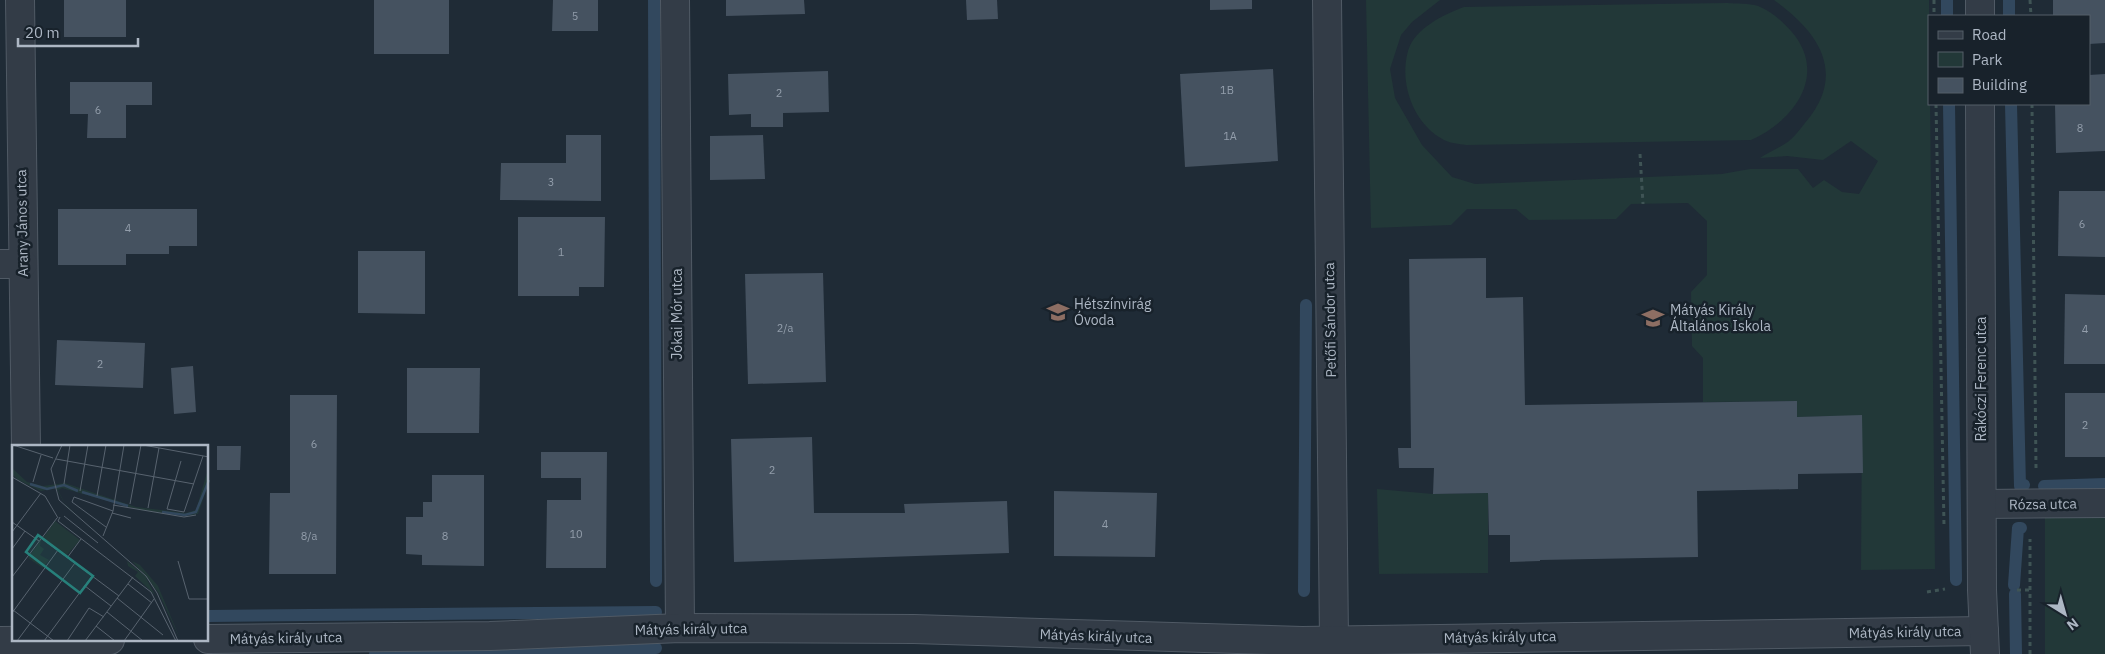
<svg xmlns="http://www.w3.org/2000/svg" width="2105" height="654" viewBox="0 0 2105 654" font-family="'IBM Plex Sans',sans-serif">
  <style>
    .green { fill: #223838 }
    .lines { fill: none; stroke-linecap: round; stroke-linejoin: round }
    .stream { stroke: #32485e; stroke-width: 12 }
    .building { fill: #455260 }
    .minor-casing { stroke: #505a65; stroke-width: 30 }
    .tertiary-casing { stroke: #505a65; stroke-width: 30 }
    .path { stroke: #3f5455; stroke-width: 3; stroke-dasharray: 4 4; stroke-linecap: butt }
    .minor { stroke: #333c47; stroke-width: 28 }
    .tertiary { stroke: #333c47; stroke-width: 28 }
    .labels { text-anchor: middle; stroke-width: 5; stroke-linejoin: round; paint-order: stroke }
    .number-label { font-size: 11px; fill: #939eab }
    .street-label { font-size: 14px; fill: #adb7c4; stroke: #18222b }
    .poi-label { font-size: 14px; fill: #adb7c4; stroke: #18222b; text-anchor: start }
    .inset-river { fill: none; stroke: #32485e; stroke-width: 2.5 }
    .inset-road { fill: none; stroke: #58636f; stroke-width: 1 }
    .view { fill: #27807b; fill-opacity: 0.15; stroke: #27807b; stroke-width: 2.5 }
    .inset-edge { fill: none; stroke: #adb7c4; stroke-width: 2.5 }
  </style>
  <rect width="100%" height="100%" fill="#1f2b36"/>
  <g class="green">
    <path d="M1366,0H1440L1412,22L1401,35L1390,69L1395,98L1422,145L1452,177L1475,184L1722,174L1750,169H1798L1813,188L1824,180L1842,192L1859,194L1878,161L1851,141L1823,160L1787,156L1760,158C1769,152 1781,147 1789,141C1795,136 1800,129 1805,123C1847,74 1820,33 1774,0H1929L1935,569L1861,570L1862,416L1797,417V401L1703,402V358L1692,346L1691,292L1707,275V221L1688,203L1631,204L1616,219L1529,220L1516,209H1467L1451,225L1371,228Z"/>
    <path d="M1727,3C1737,4 1749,3 1758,6C1771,11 1782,21 1791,31C1829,74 1794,121 1751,140L1466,145C1459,144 1450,143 1444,140C1413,124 1399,83 1408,51C1415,28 1443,15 1464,7Z"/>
    <path d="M1377,489L1433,494L1488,493V573L1379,574Z"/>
    <path d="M2105,513V654H2045V514Z"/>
  </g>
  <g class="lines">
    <g class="stream">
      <path d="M654,0L656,581"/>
      <path d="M1947,0V16"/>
      <path d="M2009,0V16"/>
      <path d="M1949,104L1956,580"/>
      <path d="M2011,104L2020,486L2024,485"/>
      <path d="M2044,486L2105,484"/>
      <path d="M2014,585L2018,528H2021"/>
      <path d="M1304,591L1306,305"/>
      <path d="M2015,594L2016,654"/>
      <path d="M208,616L656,612"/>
      <path d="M375,654L656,648"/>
    </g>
  </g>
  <g class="building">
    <rect x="64" y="0" width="62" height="37"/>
    <rect x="374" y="0" width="75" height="54"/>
    <path d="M553,0H598V31H552Z"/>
    <path d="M726,0H804L805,14L726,16Z"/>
    <path d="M966,0H997L998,19L967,20Z"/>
    <path d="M1210,0H1252V9L1210,10Z"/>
    <path d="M2053,0H2105V43L2089,44V16H2053Z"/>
    <path d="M1273,69L1278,161L1185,167L1180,74Z"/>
    <path d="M828,71L829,112L783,113V127H751V114L729,115L728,74Z"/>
    <path d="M2105,74V151L2056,153L2055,104H2089V75Z"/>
    <path d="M70,82H152V105H126V138H87L88,114H70Z"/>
    <path d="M566,135H601V201L500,200L501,163H566Z"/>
    <path d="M763,135L765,179L710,180V136Z"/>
    <path d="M2059,191H2105V257L2058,256Z"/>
    <path d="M58,209H197V246H169V254H126V265H58Z"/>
    <path d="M518,217H605L604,287H579V296H518Z"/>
    <path d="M358,251H425V314L358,313Z"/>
    <path d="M1486,258V298L1523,297L1525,405L1797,401V417L1862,415L1863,473L1798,474V489L1697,491L1698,557L1540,560V561L1510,562V535H1489L1488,493L1433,494L1434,468H1399L1398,448H1411L1409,259Z"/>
    <path d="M823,273L826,382L748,384L745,274Z"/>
    <path d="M2065,294L2105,295V364H2064Z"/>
    <path d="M57,340L145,343L143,388L55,385Z"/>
    <path d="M193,366L196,412L174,414L171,368Z"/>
    <path d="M407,368H480L479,433H407Z"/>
    <rect x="2065" y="393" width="40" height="64"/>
    <path d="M290,395H337L336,574H269L270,493H290Z"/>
    <path d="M812,437L814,513H905L904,504L1007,501L1009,553L734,562L731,439Z"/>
    <path d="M217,446H241L240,470H217Z"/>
    <path d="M541,452H607L606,568H546L547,500H581V478H541Z"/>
    <path d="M432,475H484V566L422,565V555L406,554V517H423V502H432Z"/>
    <path d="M1054,491L1157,493L1155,557L1054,556Z"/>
  </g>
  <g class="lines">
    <g class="minor-casing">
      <g id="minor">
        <path d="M20,0L26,447"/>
        <path d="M675,0L680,628"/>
        <path d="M1327,0L1334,640"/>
        <path d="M0,264H23"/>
        <path d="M1982,504L2105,503"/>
        <path d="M208,639L490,636L680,628L914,629L1302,641L1984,631"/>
        <path d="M0,641L110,640"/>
      </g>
    </g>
    <g class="tertiary-casing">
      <g id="tertiary">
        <path d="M1980,0V16"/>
        <path d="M1980,104L1982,590L1985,654"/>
      </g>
    </g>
    <g class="path">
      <path d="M1934,0V16"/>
      <path d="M2030,0L2031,16"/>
      <path d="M1936,104L1944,526"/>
      <path d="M2032,104L2036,468"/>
      <path d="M1640,154L1643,204"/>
      <path d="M2017,590H2029"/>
      <path d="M1927,592L1945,589"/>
      <path d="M2030,654V539"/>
    </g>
    <use href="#minor" class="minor"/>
    <use href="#tertiary" class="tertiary"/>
  </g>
  <defs>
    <g id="school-bare" transform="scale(1.725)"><path d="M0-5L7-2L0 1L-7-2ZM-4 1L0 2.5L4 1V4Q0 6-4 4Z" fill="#8d6e63" stroke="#18222b" stroke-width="2.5" paint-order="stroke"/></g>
  </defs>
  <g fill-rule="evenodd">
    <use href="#school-bare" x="1058" y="312"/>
    <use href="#school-bare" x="1653" y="318"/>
  </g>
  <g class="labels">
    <g class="number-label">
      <text x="575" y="20">5</text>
      <text x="1227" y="94">1B</text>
      <text x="779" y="97">2</text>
      <text x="98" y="114">6</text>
      <text x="2080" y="132">8</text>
      <text x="1230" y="140">1A</text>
      <text x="551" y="186">3</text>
      <text x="2082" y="228">6</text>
      <text x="128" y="232">4</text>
      <text x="561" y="256">1</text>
      <text x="785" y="332">2/a</text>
      <text x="2085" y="333">4</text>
      <text x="100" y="368">2</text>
      <text x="2085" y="429">2</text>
      <text x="314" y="448">6</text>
      <text x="772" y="474">2</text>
      <text x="1105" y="528">4</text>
      <text x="576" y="538">10</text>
      <text x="309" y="540">8/a</text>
      <text x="445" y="540">8</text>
    </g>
    <g class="street-label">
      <text transform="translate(22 223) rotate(-91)" y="5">Arany János utca</text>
      <text transform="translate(677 314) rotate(-90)" y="5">Jókai Mór utca</text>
      <text transform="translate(1330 320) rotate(-91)" y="5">Petőfi Sándor utca</text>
      <text transform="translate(1981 379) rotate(-90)" y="5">Rákóczi Ferenc utca</text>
      <text transform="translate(2043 504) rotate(-1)" y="5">Rózsa utca</text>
      <text transform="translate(691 629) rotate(-1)" y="5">Mátyás király utca</text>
      <text transform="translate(1905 632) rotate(-1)" y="5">Mátyás király utca</text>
      <text transform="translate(1096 636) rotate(2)" y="5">Mátyás király utca</text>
      <text transform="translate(1500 637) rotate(-1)" y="5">Mátyás király utca</text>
      <text transform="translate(286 638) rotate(-1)" y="5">Mátyás király utca</text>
    </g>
    <g class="poi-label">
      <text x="1074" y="309">Hétszínvirág<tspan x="1074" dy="16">Óvoda</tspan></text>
      <text x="1670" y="315">Mátyás Király<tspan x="1670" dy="16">Általános Iskola</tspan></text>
    </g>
  </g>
  <g transform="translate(12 445)">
    <rect width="196" height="196" fill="#1f2b36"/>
    <path d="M0,23L15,37L31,41L53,38L124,62L174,68L184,65L196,24V40L186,69L173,71L128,65L50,43L46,45L53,59L69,74L54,61L44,43L29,46L6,35L0,29ZM43,76L68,95L55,110L31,93ZM29,95L28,101L32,104L28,110L37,115L31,123L16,113ZM115,116L133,131L143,150L123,131L126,127L116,121ZM120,116L128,120L146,141L169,196L146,147Z" fill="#223838"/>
    <path class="inset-river" d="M18,39L35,44L52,40L66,46M70,47L116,61M150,67L173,70L184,67L197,35"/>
    <path class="inset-road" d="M1,0L41,13M50,0L39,24L47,55L134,131L145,148L166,196M131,0L197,12M44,14L182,39M169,16L155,64L172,67L191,11M0,32L33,51L46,73M21,37L29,10M52,39L58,0M68,46L76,0M85,51L94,0M118,59L129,0M101,60L172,72L184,70M136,63L147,3M100,68L119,73M52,71L86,98M48,72L46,76L139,147L164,196M0,77L27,96M94,82L60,57L62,52L101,66M0,87L29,48M91,91L101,66L112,0M29,93L107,151M0,104L13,86M55,113L69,94M166,116L177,154H197M0,132L45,73M116,139L140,158M73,141L99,161M105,153L151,190M1,165L42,196M95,167L131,196M0,168L46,105M84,181L103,196M5,196L63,118M32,196L80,131M55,196L77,163L92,172M73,196L121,132M112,196L142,154"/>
    <path class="view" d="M26,90L81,131L68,148L14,107Z"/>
    <rect width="196" height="196" class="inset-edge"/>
  </g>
  <rect x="1928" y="15" width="162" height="90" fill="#18222b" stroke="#545e68"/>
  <rect x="1938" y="31" width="25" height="8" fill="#333c47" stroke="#545e68"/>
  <text x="1972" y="40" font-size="15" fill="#adb7c4">Road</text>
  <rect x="1938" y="52" width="25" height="15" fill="#223838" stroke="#545e68"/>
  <text x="1972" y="65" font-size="15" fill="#adb7c4">Park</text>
  <rect x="1938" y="78" width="25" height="15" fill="#455260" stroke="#545e68"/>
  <text x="1972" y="90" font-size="15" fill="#adb7c4">Building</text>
  <g transform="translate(2065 614) rotate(143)" stroke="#18222b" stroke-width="4" paint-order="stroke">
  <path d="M0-4L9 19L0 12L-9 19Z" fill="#adb7c4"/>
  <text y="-8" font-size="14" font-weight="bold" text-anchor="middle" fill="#adb7c4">N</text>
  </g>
  <path d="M18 38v8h120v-8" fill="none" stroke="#adb7c4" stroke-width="2.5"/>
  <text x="25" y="38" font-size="15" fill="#adb7c4" stroke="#18222b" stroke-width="4" paint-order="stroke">20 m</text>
</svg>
